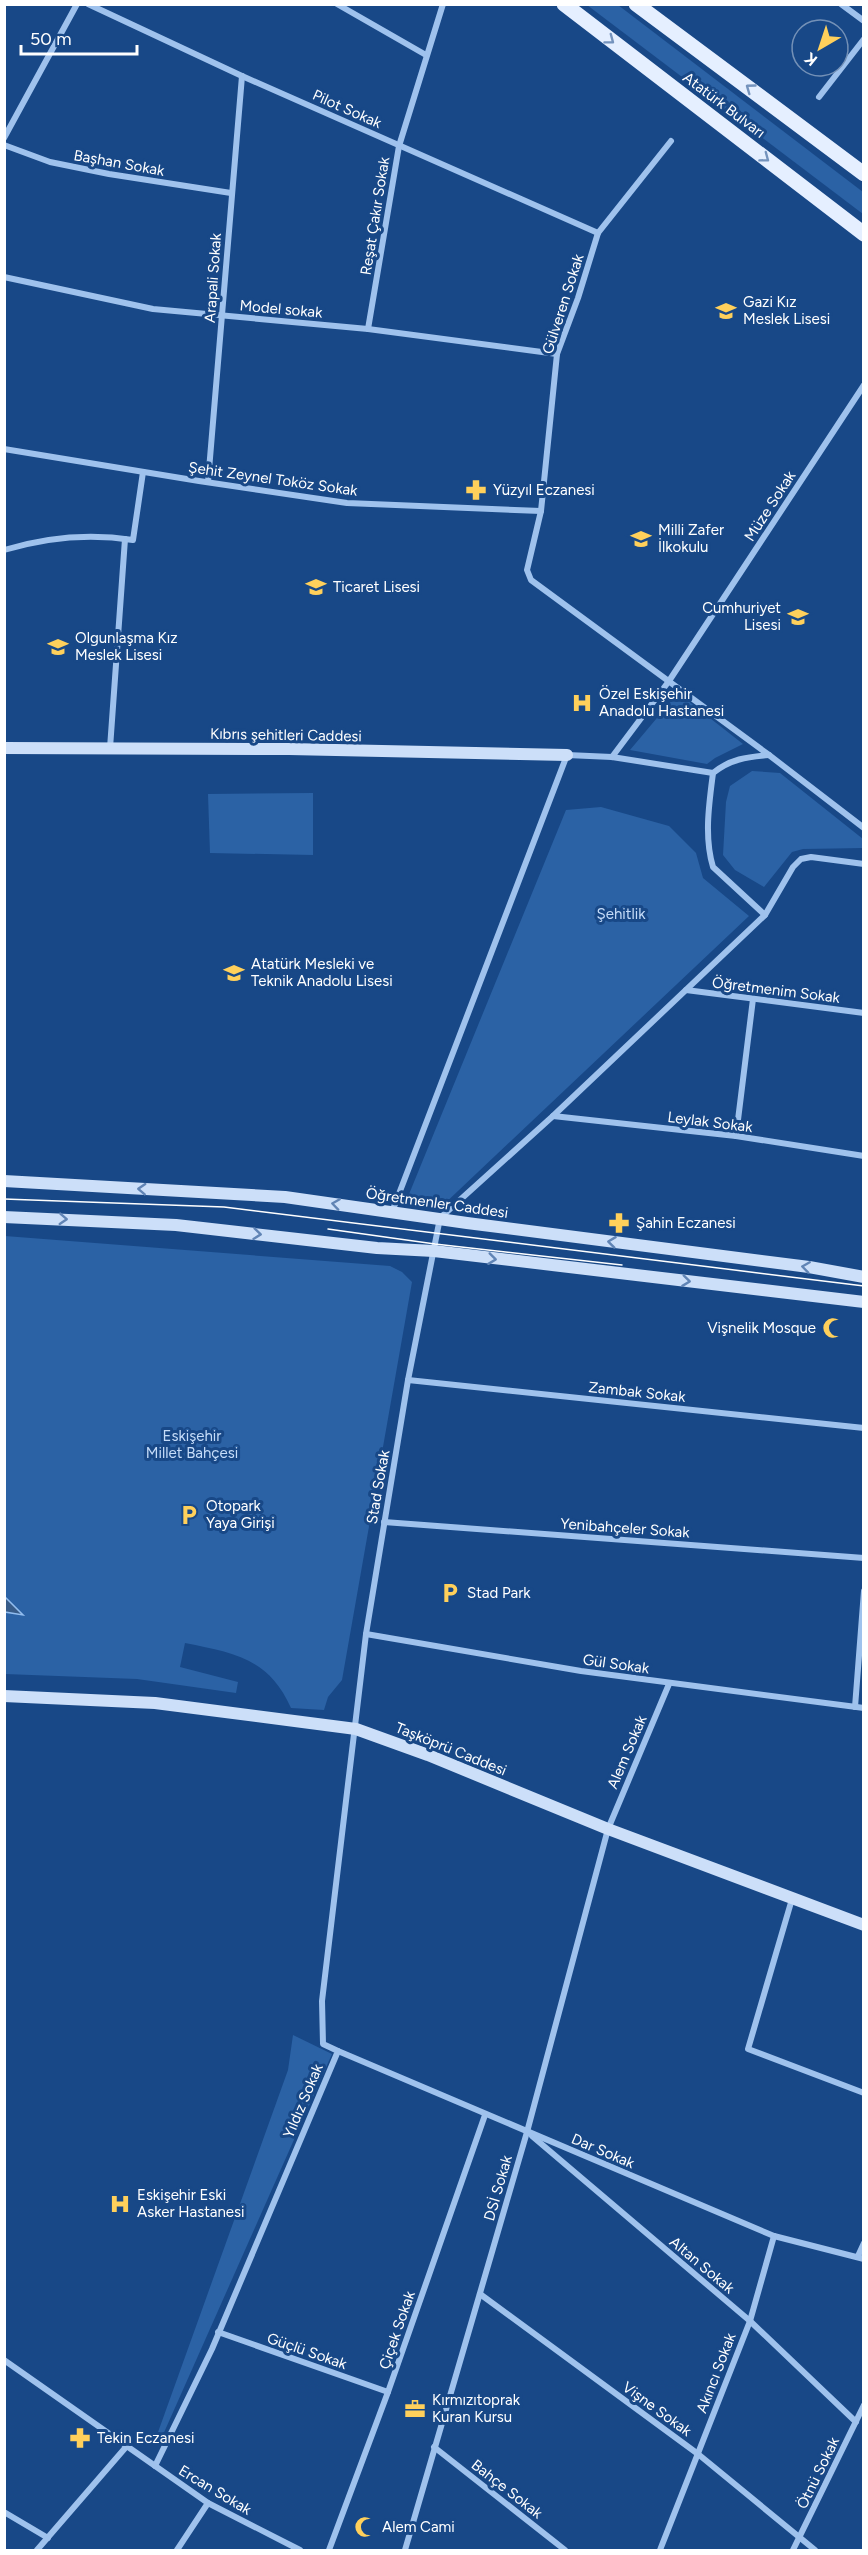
<svg xmlns="http://www.w3.org/2000/svg" width="868" height="2555" viewBox="0 0 868 2555" font-family="Figtree,sans-serif">
  <style>
    .green { fill: #2b62a5 }
    .water { fill: #385c89; stroke: #92bdef; stroke-width: 1.5 }
    .lines { fill: none; stroke-linecap: round; stroke-linejoin: round }
    .minor { stroke: #9fc2ed; stroke-width: 6 }
    .secondary { stroke: #ccdff9; stroke-width: 12 }
    .primary { stroke: #e5efff; stroke-width: 15 }
    .tram { stroke: #fff; stroke-width: 1.5 }
    .oneway { stroke: #7493bd }
    .oneway2 { stroke: #6084b5 }
    .labels { text-anchor: middle; stroke-width: 6; stroke-linejoin: round; paint-order: stroke }
    .street-label { font-size: 15px; fill: #fff; stroke: #184887 }
    .poi-label { font-size: 15px; fill: #fff; stroke: #184887; text-anchor: start }
    .park-label { font-size: 15px; fill: #c5dcf9; stroke: #184887 }
  </style>
  <rect width="100%" height="100%" fill="#184887"/>
  <g class="green">
    <path d="M587,5H618L863,192V214Z"/>
    <path d="M678,693L743,744L715,758L707,764L630,750Z"/>
    <path d="M752,771L780,773L863,839V848L803,849L792,852L764,887L735,870L723,855L726,802L730,786Z"/>
    <path d="M313,793V855L210,853L208,794Z"/>
    <path d="M601,807L669,826L696,853L703,878L749,916L440,1208L405,1204L566,810Z"/>
    <path d="M5,1236L390,1266L402,1272L412,1282L342,1680L328,1697L324,1710L291,1708C269,1658 234,1653 185,1643L180,1667L238,1682L236,1693L137,1679L5,1674Z"/>
    <path d="M293,2035L332,2054L162,2437L157,2435L288,2070Z"/>
  </g>
  <path class="water" d="M4,1597H5L23,1615L5,1612Z"/>
  <g class="lines">
    <g class="minor">
      <path d="M88,4L242,76L598,233"/>
      <path d="M337,4L426,55"/>
      <path d="M841,4L864,21"/>
      <path d="M819,97L864,39"/>
      <path d="M4,138L77,4"/>
      <path d="M671,141L598,233L578,298L557,354L541,511L527,570L531,580L769,755L864,828"/>
      <path d="M4,145L50,162L109,174L231,193"/>
      <path d="M4,277L153,309L368,329L557,354"/>
      <path d="M368,329L399,146L443,4"/>
      <path d="M4,449L199,481L347,503L541,511"/>
      <path d="M208,482L242,76"/>
      <path d="M4,550C47,537 89,533 133,540L143,472"/>
      <path d="M110,748L125,539"/>
      <path d="M612,757L669,681L864,385"/>
      <path d="M765,915L713,867C704,837 709,804 713,773C730,759 747,757 769,755"/>
      <path d="M686,990L864,1013"/>
      <path d="M553,1116L736,1136L864,1156"/>
      <path d="M736,1136L753,999"/>
      <path d="M392,1212L567,755L612,757L713,773"/>
      <path d="M408,1380L864,1428"/>
      <path d="M384,1522L864,1558"/>
      <path d="M366,1634L581,1671L864,1708"/>
      <path d="M855,1707L864,1591"/>
      <path d="M792,1899L748,2049L864,2093"/>
      <path d="M338,2051L774,2236L864,2259"/>
      <path d="M532,2136L750,2321L856,2422"/>
      <path d="M858,2256L864,2243"/>
      <path d="M480,2294L698,2454L815,2550"/>
      <path d="M218,2332L388,2392"/>
      <path d="M4,2360L208,2503L300,2550"/>
      <path d="M434,2447L565,2550"/>
      <path d="M155,2466L212,2349L338,2051L323,2044L322,2001L366,1634L408,1380L440,1218L553,1116L765,915L793,867L801,859L811,857L864,864"/>
      <path d="M4,2512L48,2538"/>
      <path d="M37,2550L126,2447"/>
      <path d="M177,2550L208,2503"/>
      <path d="M329,2550L388,2392L485,2115"/>
      <path d="M405,2550L527,2132L608,1829L669,1684"/>
      <path d="M660,2550L750,2321L774,2236"/>
      <path d="M793,2550L864,2405"/>
    </g>
    <g class="secondary">
      <path d="M4,748L289,749L567,755"/>
      <path d="M4,1181L285,1197L467,1223L809,1267L864,1277"/>
      <path d="M4,1217L176,1225L377,1248L434,1251L864,1302"/>
      <path d="M4,1696L155,1703L356,1729L428,1755L608,1829L864,1925"/>
    </g>
    <g class="primary">
      <path d="M564,4L864,234"/>
      <path d="M636,4L864,174"/>
    </g>
    <g class="tram">
      <path d="M4,1199L224,1207L864,1286"/>
      <path d="M328,1229L435,1244L622,1265"/>
    </g>
  </g>
  <defs><path id="oneway-chevron" d="M-2-3.5L2.5 0L-2 3.5" fill="none" stroke-width="1.6" stroke-linecap="round" stroke-linejoin="round" transform="scale(1.5)"/></defs>
  <g class="oneway">
    <use href="#oneway-chevron" transform="translate(610 40) rotate(37)"/>
    <use href="#oneway-chevron" transform="translate(750 88) rotate(-144)"/>
    <use href="#oneway-chevron" transform="translate(765 158) rotate(37)"/>
  </g>
  <g class="oneway2">
    <use href="#oneway-chevron" transform="translate(142 1189) rotate(-177)"/>
    <use href="#oneway-chevron" transform="translate(336 1204) rotate(-172)"/>
    <use href="#oneway-chevron" transform="translate(63 1219) rotate(3)"/>
    <use href="#oneway-chevron" transform="translate(257 1234) rotate(6)"/>
    <use href="#oneway-chevron" transform="translate(612 1242) rotate(-173)"/>
    <use href="#oneway-chevron" transform="translate(492 1259) rotate(7)"/>
    <use href="#oneway-chevron" transform="translate(806 1267) rotate(-172)"/>
    <use href="#oneway-chevron" transform="translate(686 1281) rotate(7)"/>
  </g>
  <defs>
    <g id="school-bare" transform="scale(1.62)"><path d="M0-5L7-2L0 1L-7-2ZM-4 1L0 2.5L4 1V4Q0 6-4 4Z" fill="#ffd05b" stroke="#184887" stroke-width="2.5" paint-order="stroke"/></g>
    <g id="pharmacy-bare" transform="scale(1.62)"><path d="M-2-6h4v4h4v4h-4v4h-4v-4h-4v-4h4Z" fill="#ffd05b" stroke="#184887" stroke-width="2.5" paint-order="stroke"/></g>
    <g id="hospital-bare" transform="scale(1.62)"><path d="M-5-5h3v3.5h4V-5h3V5h-3V1.5h-4V5h-3Z" fill="#ffd05b" stroke="#184887" stroke-width="2.5" paint-order="stroke"/></g>
    <g id="mosque-bare" transform="scale(1.62)"><path d="M3.5-4.9A6 6 0 1 0 3.5 4.9A5 5 0 1 1 3.5-4.9Z" fill="#ffd05b" stroke="#184887" stroke-width="2.5" paint-order="stroke"/></g>
    <g id="parking-bare" transform="scale(1.62)"><path d="M-3.5-5.5H1a3.5 3.5 0 0 1 0 7H-1V5.5H-3.5ZM-1-3.4V-.6H.8a1.4 1.4 0 0 0 0-2.8Z" fill="#ffd05b" stroke="#184887" stroke-width="2.5" paint-order="stroke"/></g>
    <g id="office-bare" transform="scale(1.62)"><path d="M-6-3h4V-5.5h4V-3h4V5H-6ZM-1-4.5V-3h2v-1.5ZM-6 0V1H6V0Z" fill="#ffd05b" stroke="#184887" stroke-width="2.5" paint-order="stroke"/></g>
  </defs>
  <g fill-rule="evenodd">
    <use href="#school-bare" x="726" y="311"/>
    <use href="#pharmacy-bare" x="476" y="490"/>
    <use href="#school-bare" x="641" y="539"/>
    <use href="#school-bare" x="316" y="587"/>
    <use href="#school-bare" x="798" y="617"/>
    <use href="#school-bare" x="58" y="647"/>
    <use href="#hospital-bare" x="582" y="703"/>
    <use href="#school-bare" x="234" y="973"/>
    <use href="#pharmacy-bare" x="619" y="1223"/>
    <use href="#mosque-bare" x="833" y="1328"/>
    <use href="#parking-bare" x="189" y="1515"/>
    <use href="#parking-bare" x="450" y="1593"/>
    <use href="#hospital-bare" x="120" y="2204"/>
    <use href="#office-bare" x="415" y="2409"/>
    <use href="#pharmacy-bare" x="80" y="2438"/>
    <use href="#mosque-bare" x="365" y="2527"/>
  </g>
  <g class="labels">
    <g class="street-label">
      <text transform="translate(724 105) rotate(37)" y="5">Atatürk Bulvarı</text>
      <text transform="translate(347 109) rotate(24)" y="5">Pilot Sokak</text>
      <text transform="translate(119 163) rotate(10)" y="5">Başhan Sokak</text>
      <text transform="translate(375 216) rotate(-81)" y="5">Reşat Çakır Sokak</text>
      <text transform="translate(213 278) rotate(-86)" y="5">Arapali Sokak</text>
      <text transform="translate(563 304) rotate(-72)" y="5">Gülveren Sokak</text>
      <text transform="translate(281 309) rotate(5)" y="5">Model sokak</text>
      <text transform="translate(273 479) rotate(8)" y="5">Şehit Zeynel Toköz Sokak</text>
      <text transform="translate(770 506) rotate(-57)" y="5">Müze Sokak</text>
      <text transform="translate(286 735) rotate(1)" y="5">Kıbrıs şehitleri Caddesi</text>
      <text transform="translate(776 990) rotate(7)" y="5">Öğretmenim Sokak</text>
      <text transform="translate(710 1122) rotate(7)" y="5">Leylak Sokak</text>
      <text transform="translate(437 1203) rotate(8)" y="5">Öğretmenler Caddesi</text>
      <text transform="translate(637 1392) rotate(6)" y="5">Zambak Sokak</text>
      <text transform="translate(378 1487) rotate(-80)" y="5">Stad Sokak</text>
      <text transform="translate(625 1528) rotate(4)" y="5">Yenibahçeler Sokak</text>
      <text transform="translate(616 1664) rotate(8)" y="5">Gül Sokak</text>
      <text transform="translate(451 1749) rotate(22)" y="5">Taşköprü Caddesi</text>
      <text transform="translate(627 1752) rotate(-67)" y="5">Alem Sokak</text>
      <text transform="translate(303 2101) rotate(-67)" y="5">Yıldız Sokak</text>
      <text transform="translate(603 2151) rotate(23)" y="5">Dar Sokak</text>
      <text transform="translate(498 2188) rotate(-74)" y="5">DSİ Sokak</text>
      <text transform="translate(702 2265) rotate(40)" y="5">Altan Sokak</text>
      <text transform="translate(397 2330) rotate(-71)" y="5">Çiçek Sokak</text>
      <text transform="translate(307 2351) rotate(19)" y="5">Güçlü Sokak</text>
      <text transform="translate(716 2373) rotate(-69)" y="5">Akıncı Sokak</text>
      <text transform="translate(657 2409) rotate(36)" y="5">Vişne Sokak</text>
      <text transform="translate(818 2473) rotate(-64)" y="5">Ötnü Sokak</text>
      <text transform="translate(507 2489) rotate(38)" y="5">Bahçe Sokak</text>
      <text transform="translate(215 2490) rotate(31)" y="5">Ercan Sokak</text>
    </g>
    <g class="poi-label">
      <text x="743" y="307">Gazi Kız<tspan x="743" dy="17">Meslek Lisesi</tspan></text>
      <text x="493" y="495">Yüzyıl Eczanesi</text>
      <text x="658" y="535">Milli Zafer<tspan x="658" dy="17">İlkokulu</tspan></text>
      <text x="333" y="592">Ticaret Lisesi</text>
      <text x="781" y="613" text-anchor="end">Cumhuriyet<tspan x="781" dy="17">Lisesi</tspan></text>
      <text x="75" y="643">Olgunlaşma Kız<tspan x="75" dy="17">Meslek Lisesi</tspan></text>
      <text x="599" y="699">Özel Eskişehir<tspan x="599" dy="17">Anadolu Hastanesi</tspan></text>
      <text x="251" y="969">Atatürk Mesleki ve<tspan x="251" dy="17">Teknik Anadolu Lisesi</tspan></text>
      <text x="636" y="1228">Şahin Eczanesi</text>
      <text x="816" y="1333" text-anchor="end">Vişnelik Mosque</text>
      <text x="206" y="1511">Otopark<tspan x="206" dy="17">Yaya Girişi</tspan></text>
      <text x="467" y="1598">Stad Park</text>
      <text x="137" y="2200">Eskişehir Eski<tspan x="137" dy="17">Asker Hastanesi</tspan></text>
      <text x="432" y="2405">Kırmızıtoprak<tspan x="432" dy="17">Kuran Kursu</tspan></text>
      <text x="97" y="2443">Tekin Eczanesi</text>
      <text x="382" y="2532">Alem Cami</text>
    </g>
    <g class="park-label">
      <text x="621" y="919">Şehitlik</text>
      <text x="192" y="1441">Eskişehir<tspan x="192" dy="17">Millet Bahçesi</tspan></text>
    </g>
  </g>
  <rect width="868" height="2555" fill="none" stroke="#ffffff" stroke-width="12"/>
  <g transform="translate(820 48) rotate(219)"><circle r="28" fill="#184887" stroke="#7491b7" stroke-width="1.5"/>
  <path d="M0-4.5L10 22L0 15L-10 22Z" fill="#ffd05b"/>
  <text y="-9" font-size="16" font-weight="bold" text-anchor="middle" fill="#ffffff">K</text>
  </g>
  <path d="M21 45v9h116v-9" fill="none" stroke="#ffffff" stroke-width="3"/>
  <text x="30" y="45" font-size="18" fill="#ffffff" stroke="#184887" stroke-width="4.5" paint-order="stroke">50 m</text>
</svg>
